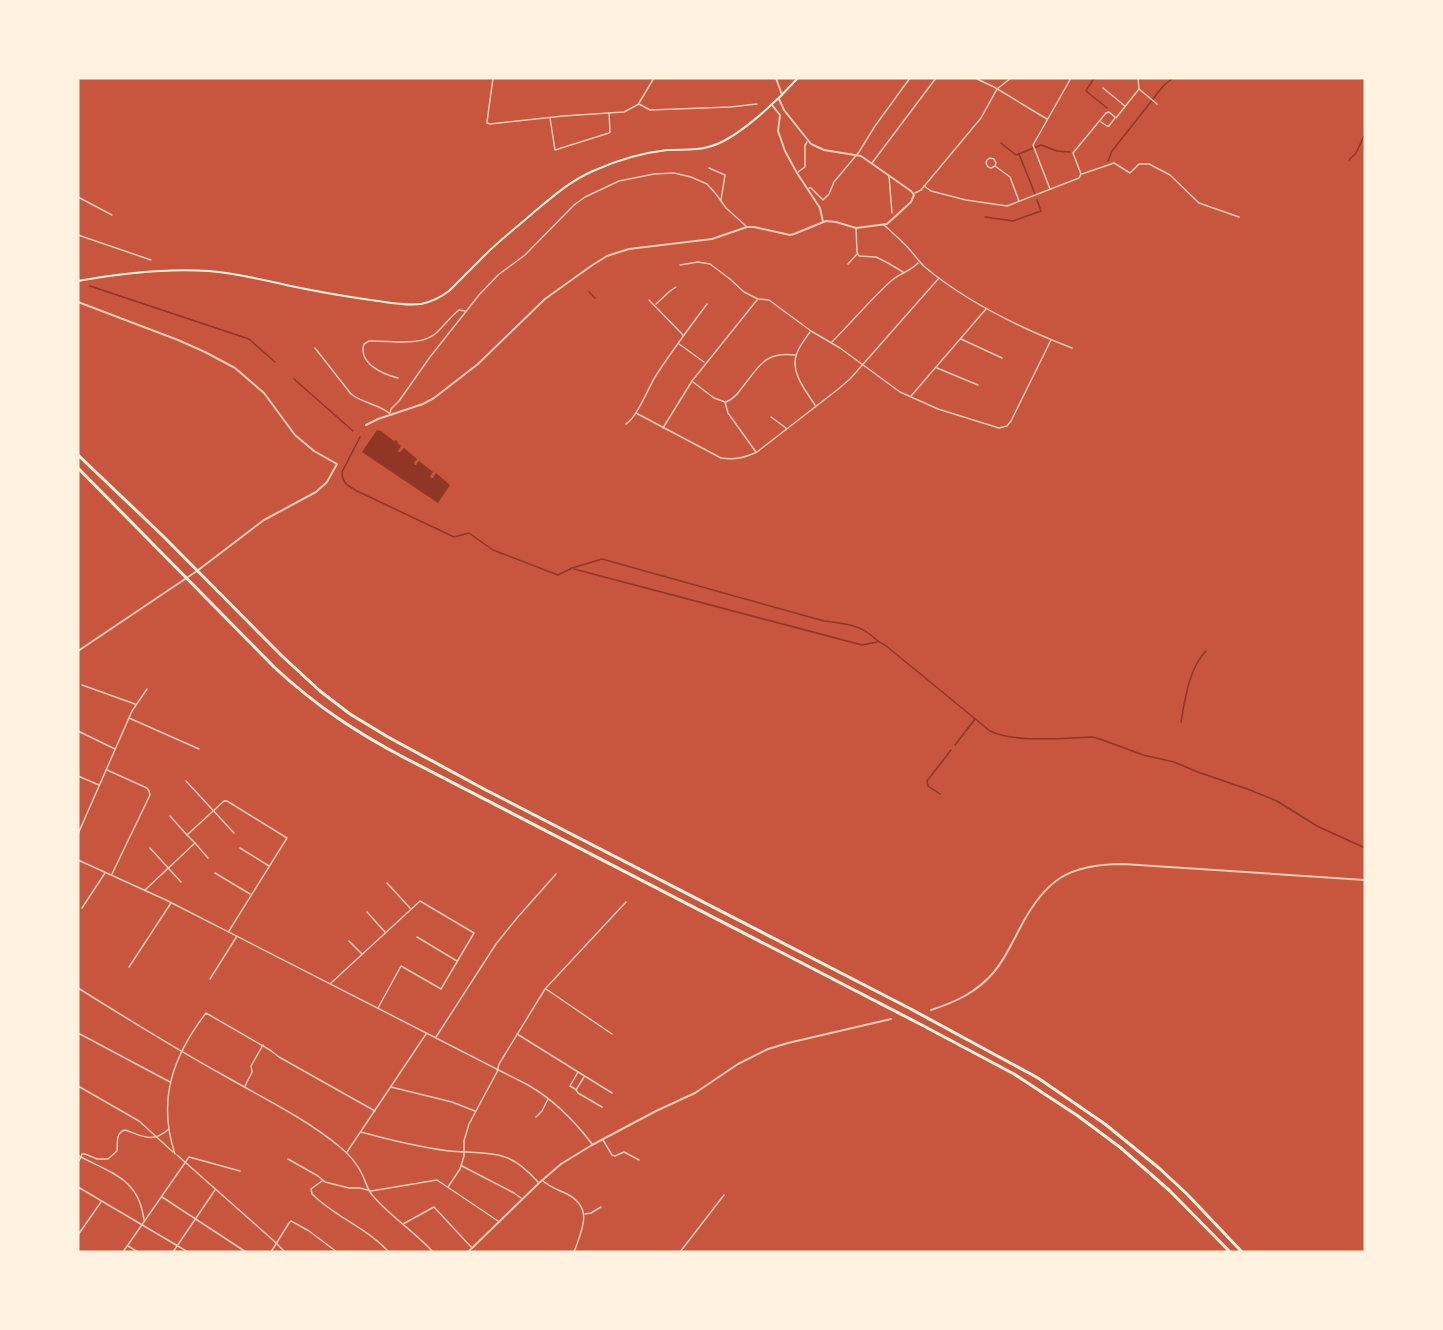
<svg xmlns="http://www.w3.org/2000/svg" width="1443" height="1330" viewBox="0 0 1443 1330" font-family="Quicksand,sans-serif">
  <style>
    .water { fill: #8f3625 }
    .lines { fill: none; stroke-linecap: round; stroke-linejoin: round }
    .stream { stroke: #8f3625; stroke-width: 1.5 }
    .minor { stroke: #f1ccb7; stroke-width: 1.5 }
    .tertiary { stroke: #f1ccb7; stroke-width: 2 }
    .secondary { stroke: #fff3e0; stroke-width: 2 }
    .motorway { stroke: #fff3e0; stroke-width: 3 }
  </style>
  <rect width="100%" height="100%" fill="#c8553d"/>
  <path class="water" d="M377,430L381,431L394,441L396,440L398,442L397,443L401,446L398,451V452H400L404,448L417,459L414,463L415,465H416L419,461L433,472L430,476L431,478H433L436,473L450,485L438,503L362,452Z"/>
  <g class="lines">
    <g class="stream">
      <path d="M1094,78L1086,91L1107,108"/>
      <path d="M1140,78H1147"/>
      <path d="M1001,143L1016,155L1041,145L1057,151L1070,152"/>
      <path d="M1019,154L1035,194"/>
      <path d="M1349,160L1356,153L1365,134"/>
      <path d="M1108,161L1112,151L1116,146L1164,85L1173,78"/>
      <path d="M985,217L1013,221L1041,211L1037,200"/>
      <path d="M90,286L249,339L275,362"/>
      <path d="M589,292L593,296"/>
      <path d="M594,297L595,298"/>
      <path d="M294,379L353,431"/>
      <path d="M360,437L342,472C342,483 348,486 357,491L454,537L469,533L493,550L558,575L572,568L602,559L824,621C839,623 856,624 868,633C874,637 878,642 885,645L990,731C1014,743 1064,738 1092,737L1100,739L1143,755L1174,762L1198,772L1250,790L1277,801L1317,826L1365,848"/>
      <path d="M574,569L862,645L877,642"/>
      <path d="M1181,722C1185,699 1189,668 1206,651"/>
      <path d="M955,745L975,719"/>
      <path d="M940,794L928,786L927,781L951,750"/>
    </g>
    <g class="minor">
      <path d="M975,78L994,87L1047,119"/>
      <path d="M1103,88L1125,106"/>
      <path d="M1139,89L1157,104"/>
      <path d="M639,103L654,78"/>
      <path d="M550,118L555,150L609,133L610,132L609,113"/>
      <path d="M487,122L493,78"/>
      <path d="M1101,122L1107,126H1109L1115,118"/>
      <path d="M487,123L490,124L563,116L624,112L639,104L650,110L730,107L757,104"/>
      <path d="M872,163L936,78"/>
      <path d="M995,166L996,163L994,159L990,158L987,160L986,163L988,167L991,168L995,166L1010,177L1019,201"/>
      <path d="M709,168L725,175L721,200"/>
      <path d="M798,172L805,167V145L807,142"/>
      <path d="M1082,174L1114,163L1130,173L1139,164H1149L1170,175L1199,203L1239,217"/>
      <path d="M889,176L892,213"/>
      <path d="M924,186L931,191L966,200L1007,206L1079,178L1081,174L1073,153L1106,113L1109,112L1116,118L1139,89L1138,78"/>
      <path d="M809,188H811L823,200L829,194L834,182L859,152L875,126L910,78"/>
      <path d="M1050,189L1033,145L1071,78"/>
      <path d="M915,193L921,190L981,118L997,89L1011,78"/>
      <path d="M78,197L112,215"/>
      <path d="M884,225C893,233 903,242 911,251C916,257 920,263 926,268C967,302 1023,329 1072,348"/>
      <path d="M856,228L857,252L859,256L876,257L888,263L903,272"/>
      <path d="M78,235L151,260"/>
      <path d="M848,264L857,254"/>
      <path d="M680,265L698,262L710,264L730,279L744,292L758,299L769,300L811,331L840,348L900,392L938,409L999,428L1007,426L1011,421L1051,340"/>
      <path d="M649,300L683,335"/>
      <path d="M656,304L670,291L676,287"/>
      <path d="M810,332C805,339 800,345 797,353C789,371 806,391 815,405"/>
      <path d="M961,339L1002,358"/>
      <path d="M832,342C852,322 870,300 891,281C900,273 911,271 918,263"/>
      <path d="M679,344L704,362"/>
      <path d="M315,348L351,394C362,403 378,404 389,413"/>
      <path d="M937,368L978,385"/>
      <path d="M398,378C382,374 358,363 364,344L369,341C389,340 419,347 435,334C444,326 450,317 459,310L465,311"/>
      <path d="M693,382L714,398L725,402L728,413L756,452"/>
      <path d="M911,396L986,309"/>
      <path d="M726,402C733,399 737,395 741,389C759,367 764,351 795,355"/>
      <path d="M390,413L391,409L399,401L430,357L479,295L498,275L525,255L574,205L585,197L619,181L654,174L674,173L691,177L707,184L716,194L726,208L747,227"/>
      <path d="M636,413L721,458C735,460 744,458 757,452L837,390L850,379L939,278"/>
      <path d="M771,417L786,428"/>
      <path d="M626,424C637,417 648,389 655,377C671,352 689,328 707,304"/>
      <path d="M663,428L692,381L757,300"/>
      <path d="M82,685L135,704"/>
      <path d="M129,718L199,749"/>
      <path d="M78,731L115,749"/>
      <path d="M107,770L147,788L149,791L150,795L112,874"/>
      <path d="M78,776L99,785"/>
      <path d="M186,781L234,833"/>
      <path d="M170,816L187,835"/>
      <path d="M78,834L132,711L147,689"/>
      <path d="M195,843L208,858"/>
      <path d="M150,848L181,882"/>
      <path d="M240,848L269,866"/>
      <path d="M78,860L166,900L528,1085C554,1100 574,1120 592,1144"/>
      <path d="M215,873L250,894"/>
      <path d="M387,883L410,908"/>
      <path d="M145,890L195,843L187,835L224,801H227L287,838L229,931"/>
      <path d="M82,908L105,873"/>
      <path d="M367,912L385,932"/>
      <path d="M417,937L457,961"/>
      <path d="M349,941L362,954"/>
      <path d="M129,967L171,903"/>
      <path d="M210,979L237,936"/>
      <path d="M331,983L419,902L420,901L474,933L441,989L401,966L378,1008"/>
      <path d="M78,988C126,1018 174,1048 223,1075C263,1098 305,1118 340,1147C350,1155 358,1165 363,1176C366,1183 368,1191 373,1196C391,1217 415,1232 433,1252"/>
      <path d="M546,989L612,1034"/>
      <path d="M78,1033L170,1082"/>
      <path d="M517,1034L612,1093"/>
      <path d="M436,1037L496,944L517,918L556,874"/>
      <path d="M584,1077L576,1090L578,1093L602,1107"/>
      <path d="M78,1086L139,1121L173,1152"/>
      <path d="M245,1086L252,1072L251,1066L263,1045"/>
      <path d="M391,1087L452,1102L475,1111"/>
      <path d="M575,1089L570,1086L578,1072"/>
      <path d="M536,1117L542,1111L548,1099"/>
      <path d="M361,1132C390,1140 419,1147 449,1151C467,1153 487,1151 505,1157C518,1161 529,1172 538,1182"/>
      <path d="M603,1140L612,1155L615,1156L624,1152L639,1160"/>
      <path d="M347,1152L426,1034"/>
      <path d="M175,1154C157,1100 173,1056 206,1013L270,1050L279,1057L375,1111"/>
      <path d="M78,1155L81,1157L82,1154H85L97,1159H108L117,1151C118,1143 115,1133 125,1130C143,1136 152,1144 169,1129"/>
      <path d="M177,1155L274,1241L285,1252"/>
      <path d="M288,1159L318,1176L325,1182L349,1188H360L371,1191L437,1180L498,1221"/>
      <path d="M78,1162L81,1157C113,1174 139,1179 144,1220"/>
      <path d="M462,1166L514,1193L521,1198"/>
      <path d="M542,1180C549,1187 559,1190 567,1194C594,1208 582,1230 574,1252"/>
      <path d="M322,1181L311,1189L312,1194C335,1217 367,1228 389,1252"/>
      <path d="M78,1187L188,1252"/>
      <path d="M448,1187L460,1169L464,1156V1141L469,1124L497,1072L499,1064L545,989L626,902"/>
      <path d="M162,1197L246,1252"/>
      <path d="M585,1214L591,1213L601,1207"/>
      <path d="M403,1224L434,1207L472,1248"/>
      <path d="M78,1235L101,1202"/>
      <path d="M128,1246L138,1252"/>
      <path d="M123,1252L189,1157L240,1171"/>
      <path d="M173,1252L215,1190"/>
      <path d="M271,1252L289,1223L291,1221L309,1231L337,1252"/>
      <path d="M680,1252L724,1195"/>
    </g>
    <g class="tertiary">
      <path d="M776,78L782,95"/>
      <path d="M772,105L780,115L778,131L785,151L797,173L820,208L823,222"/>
      <path d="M78,302L178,340L205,352L235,368L264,393L295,435L314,451L337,464L327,482L316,492L264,520L197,571L78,651"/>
      <path d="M366,425L378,419L423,404L434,398L478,364L545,299L591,266L607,256L629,249L712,239L747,227H754L790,235L794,234L826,221L836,222L856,228L887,224L911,202L914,195L911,191L861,156L824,150L811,144L784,110L779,99"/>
      <path d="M931,1010C956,1002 977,992 994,972C1005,959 1012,943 1020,928C1045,880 1068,864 1123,864L1365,880"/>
      <path d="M468,1252L539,1183L561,1164L592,1145L656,1111L695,1093L738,1064L768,1049L788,1043L891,1019"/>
    </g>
    <path class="secondary" d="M78,281C122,273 165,268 209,271C235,273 260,279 286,285C314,291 342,296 371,300C387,302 404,306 421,304C431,302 441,297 449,291C461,279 473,267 485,255C500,240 517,227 533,213C552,197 570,181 593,171C617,160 641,153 667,150C681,149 695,151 708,147C736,141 779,99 798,78"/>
    <g class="motorway">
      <path d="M78,455L163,536L282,656L320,691L350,714L388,737L484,789L909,1008L1038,1078L1105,1124L1159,1168L1187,1194L1242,1252"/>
      <path d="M78,468L274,667C315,705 354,731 403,757L918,1023L1014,1074L1078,1116L1121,1148L1170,1191L1230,1252"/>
    </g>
  </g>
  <rect width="1443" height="1330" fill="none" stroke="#fff3e0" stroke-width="159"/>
</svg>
